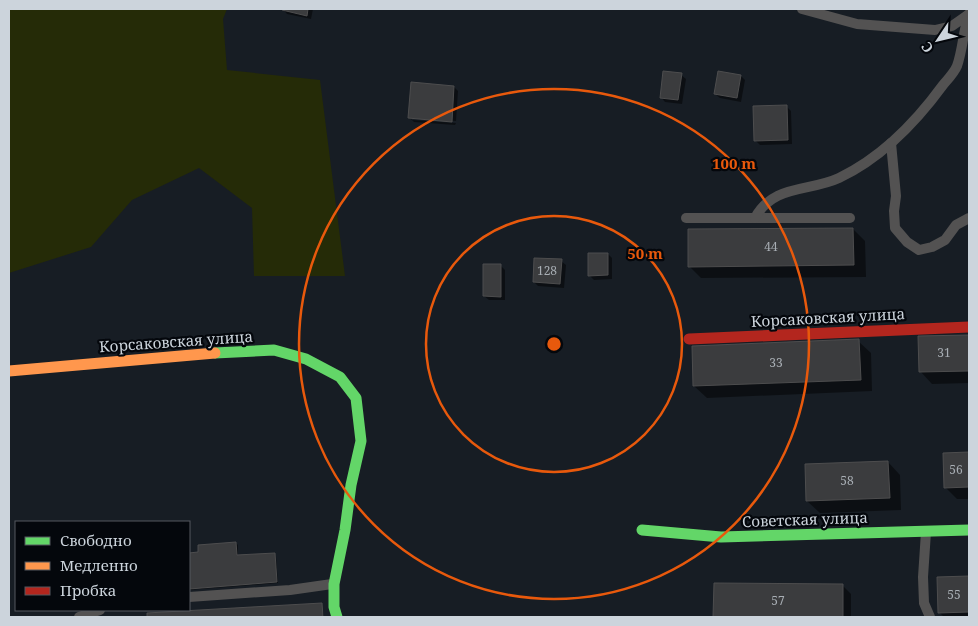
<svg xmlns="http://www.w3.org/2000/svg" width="978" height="626" viewBox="0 0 978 626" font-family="'Noto Serif',serif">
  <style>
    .green { fill: #252b07 }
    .shadow { fill: #0007 }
    .building { fill: #3b3c3e; stroke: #4d4d4e }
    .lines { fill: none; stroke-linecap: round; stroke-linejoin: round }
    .lane { stroke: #535252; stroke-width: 10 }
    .fast { stroke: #63d668; stroke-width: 11 }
    .slow { stroke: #ff974d; stroke-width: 11 }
    .jam { stroke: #b3261e; stroke-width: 11 }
    .ring { fill: none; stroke: #e8590c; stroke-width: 2.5 }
    .labels { text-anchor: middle; stroke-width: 4.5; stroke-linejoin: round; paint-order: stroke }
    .number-label { font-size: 12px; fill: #a8aeb4 }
    .street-label { font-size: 15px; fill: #ccd4dc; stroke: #04070c }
    .centre { fill: #e8590c; stroke: #04070c; stroke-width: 2.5 }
    .ring-label { font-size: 15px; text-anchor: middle; font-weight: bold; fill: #e8590c; stroke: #04070c; stroke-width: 4.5; stroke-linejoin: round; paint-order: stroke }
  </style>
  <rect width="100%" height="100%" fill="#171d24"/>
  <path class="green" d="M9,9H227L223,19L227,70L320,80L345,276H254L252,208L199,168L132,200L91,247L9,273Z"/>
  <g class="shadow">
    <path d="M283,9H313L311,19L287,14Z"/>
    <path d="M681,75L686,79L682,104L665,102L661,97Z"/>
    <path d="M741,76L745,80L741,102L720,98L715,94Z"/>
    <path d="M454,87L458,91L456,121L412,117V120L456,123L455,125L414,122L410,118Z"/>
    <path d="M787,107L791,111L792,144L760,145L756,141Z"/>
    <path d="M853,229L865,241L866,277L701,278L689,266Z"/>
    <path d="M608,254L612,258V279L594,280L589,275Z"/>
    <path d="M561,261L566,265L564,288L538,286L534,282Z"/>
    <path d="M501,266L505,270V300H489L484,296Z"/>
    <path d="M969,336V383L932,384L920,371Z"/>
    <path d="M858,341L871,353L872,391L707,398L694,386Z"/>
    <path d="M969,453V499H957L945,487L944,454Z"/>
    <path d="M888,462L900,475L901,510L820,513L807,501Z"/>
    <path d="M236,543L238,545V557L274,554L276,556L278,583L189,590V554L200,553Z"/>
    <path d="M939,578H969V617H944L940,613Z"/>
    <path d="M715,584L842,585L851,594V617H715Z"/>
    <path d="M322,604L324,617H148V614Z"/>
  </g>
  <g class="building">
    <path d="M282,9H308L307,16L282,10Z"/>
    <path d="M663,71L682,73L678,100L660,98Z"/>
    <path d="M718,71L741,75L737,98L714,94Z"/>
    <path d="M411,82L454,86L452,122L408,118Z"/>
    <path d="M787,105L788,140L754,141L753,106Z"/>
    <path d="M853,228L854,265L688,267V229Z"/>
    <path d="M588,253H608V275L588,276Z"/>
    <path d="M534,258L562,259L560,284L533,282Z"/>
    <path d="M483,264H501V297L483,296Z"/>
    <path d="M969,335V371L919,372L918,336Z"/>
    <path d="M859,339L861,380L693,386L692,346Z"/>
    <path d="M969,452V487L944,488L943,453Z"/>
    <path d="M888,461L890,498L806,501L805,464Z"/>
    <path d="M236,542L237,555L275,553L277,582L189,589V553L198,552V545Z"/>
    <path d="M969,576V612L938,613L937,577Z"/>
    <path d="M714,583L843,584V617H713Z"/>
    <path d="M322,603L323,617H147V613Z"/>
  </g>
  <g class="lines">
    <g class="lane">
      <path d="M802,9L857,24L935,30L952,26L969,14"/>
      <path d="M891,143L896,196L894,211L895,228L907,242L919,250L932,247L945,240L956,225L969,218"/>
      <path d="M686,218H850"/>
      <path d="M755,218C773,184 809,192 839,178C881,158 916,122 943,85C948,79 954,73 957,66C963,49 963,31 969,14"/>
      <path d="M926,532L923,577L924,603L930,617"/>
      <path d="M189,597L290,590L332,584"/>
      <path d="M79,617L100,610"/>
    </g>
    <g class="fast">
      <path d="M215,353L274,350L306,359L340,377L356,398L361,441L351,485L345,530L334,584V607L337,617"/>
      <path d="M642,530L721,537L969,530"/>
    </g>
    <path class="slow" d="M9,371L215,353"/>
    <path class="jam" d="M689,339L969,327"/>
  </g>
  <g class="ring">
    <circle cx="554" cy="344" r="128"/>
    <circle cx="554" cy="344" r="255"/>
  </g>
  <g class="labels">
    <g class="number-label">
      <text x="771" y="251">44</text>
      <text x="547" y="275">128</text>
      <text x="944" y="357">31</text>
      <text x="776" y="367">33</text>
      <text x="956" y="474">56</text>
      <text x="847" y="485">58</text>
      <text x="954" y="599">55</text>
      <text x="778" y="605">57</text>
    </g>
    <g class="street-label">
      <text transform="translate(828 318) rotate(-3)" y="5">Корсаковская улица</text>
      <text transform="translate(176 342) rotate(-4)" y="5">Корсаковская улица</text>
      <text transform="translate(805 520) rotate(-2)" y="5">Советская улица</text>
    </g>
  </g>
  <circle cx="554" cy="344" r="8" class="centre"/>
  <g class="ring-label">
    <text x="734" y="169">100 m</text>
    <text x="645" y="259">50 m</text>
  </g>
  <rect width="978" height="626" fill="none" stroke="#ccd4dc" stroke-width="20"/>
  <rect x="15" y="521" width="175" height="90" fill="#04070c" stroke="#54595f"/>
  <rect x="25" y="537" width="25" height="8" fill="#63d668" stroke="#54595f"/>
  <text x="60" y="546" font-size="15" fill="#ccd4dc">Свободно</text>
  <rect x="25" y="562" width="25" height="8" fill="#ff974d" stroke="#54595f"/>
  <text x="60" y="571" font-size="15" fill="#ccd4dc">Медленно</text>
  <rect x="25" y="587" width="25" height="8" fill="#b3261e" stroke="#54595f"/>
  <text x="60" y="596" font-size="15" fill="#ccd4dc">Пробка</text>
  <g transform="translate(938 40) rotate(235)" stroke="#04070c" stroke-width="4" paint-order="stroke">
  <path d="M0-4L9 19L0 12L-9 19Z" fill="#ccd4dc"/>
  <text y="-8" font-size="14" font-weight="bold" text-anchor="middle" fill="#ccd4dc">С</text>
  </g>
</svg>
